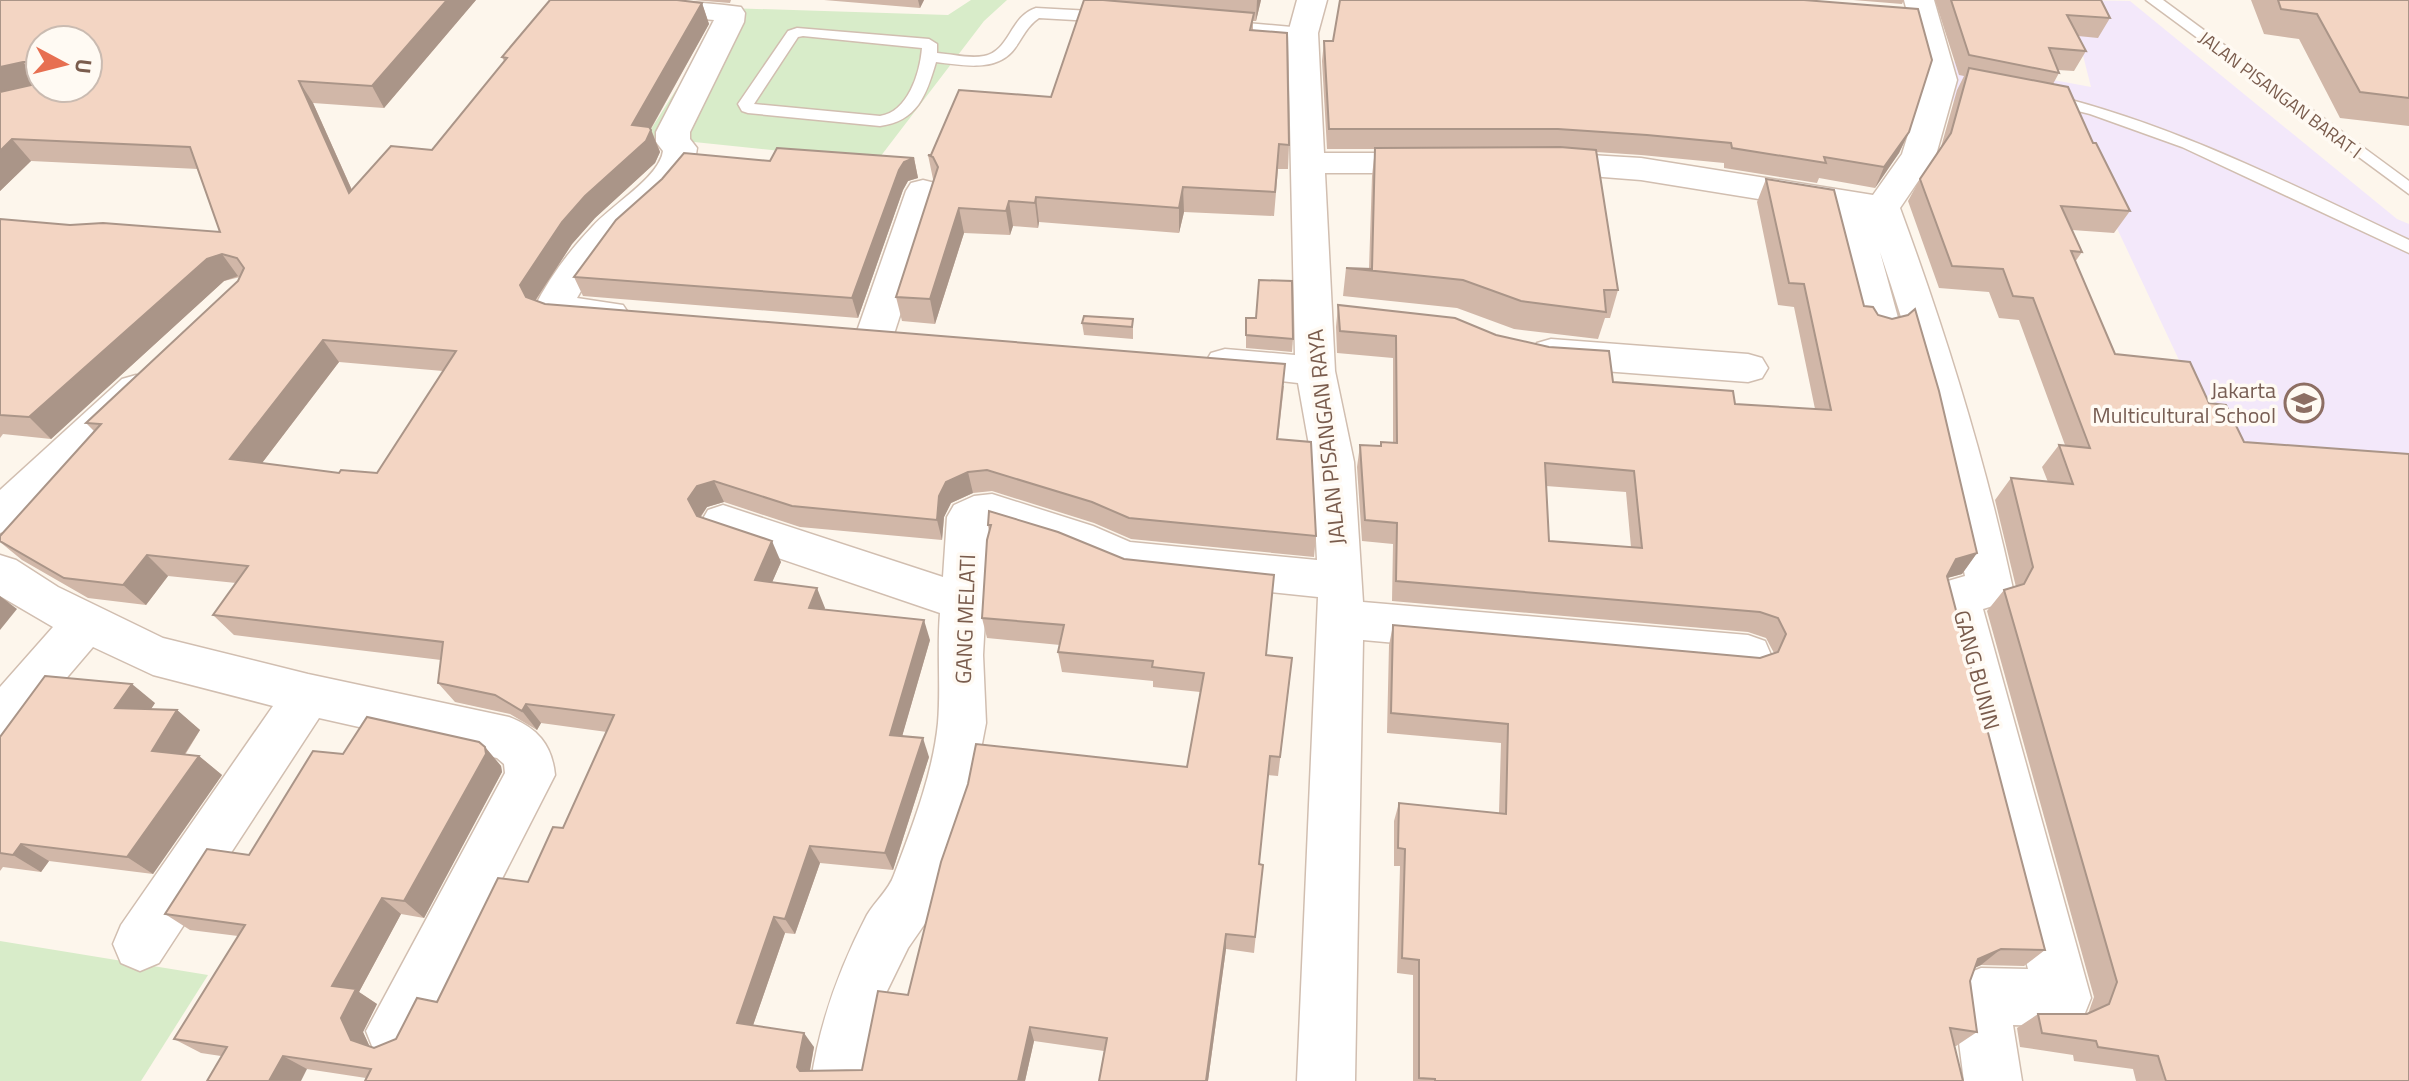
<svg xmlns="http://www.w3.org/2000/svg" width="2409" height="1081" viewBox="0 0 2409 1081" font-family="'Titillium Web',sans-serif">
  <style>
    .education { fill: #f3e8fa }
    .green { fill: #d8ecc9 }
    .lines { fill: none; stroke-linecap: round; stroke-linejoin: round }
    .service-casing { stroke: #d1beb0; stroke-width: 3 }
    .minor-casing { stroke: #d1beb0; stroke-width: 3 }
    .service { fill: #fff; fill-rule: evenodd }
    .minor { fill: #fff; fill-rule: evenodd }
    .wall { fill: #d1b7a8; fill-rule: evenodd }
    .shaded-wall { fill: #aa9588 }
    .building { fill: #f3d5c3; stroke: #aa9588; stroke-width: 2; fill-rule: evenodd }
    .labels { text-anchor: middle; stroke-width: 7; stroke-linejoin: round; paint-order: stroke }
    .far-street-label { font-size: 18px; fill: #7a5c4d; stroke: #fffaf3 }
    .education-label { font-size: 22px; fill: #785e54; stroke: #fffaf3; text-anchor: end }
    .street-label { font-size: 22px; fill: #7a5c4d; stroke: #fffaf3 }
  </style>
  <rect width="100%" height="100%" fill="#fdf6ec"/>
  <path class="education" d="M2069,0L2130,1L2397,219L2409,224V591L2284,583L2066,120L1946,100V60L2091,87Z"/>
  <g class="green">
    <path d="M971,0H1007L984,21L877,161L646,137L728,8L948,15Z"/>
    <path d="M0,941L208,975L141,1081H0Z"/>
  </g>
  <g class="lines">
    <g class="service-casing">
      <g id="service">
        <path d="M2146,0H2163L2409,181V194Z"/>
        <path d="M1036,8L1110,12L1118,17L1110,22L1039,18C1027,26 1023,37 1015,48C997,73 962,65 936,62C926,96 917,121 880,126L748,113L742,111L738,104L788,31L797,28L929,39L937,44V53C952,54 969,59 984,56C1010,51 1010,16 1036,8ZM803,36L922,48C920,73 908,112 880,116L754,104L798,37Z"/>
        <path d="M1224,21L1303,28L1311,33L1303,38L1219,29V23Z"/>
        <path d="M2048,94C2176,125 2290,184 2409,240V253L2182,147L2090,114L2042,102L2040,99Z"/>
      </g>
    </g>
    <g class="minor-casing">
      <g id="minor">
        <path d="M584,0C635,0 691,0 741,7L745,13L744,22L690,132V139L697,148C694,185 654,204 631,228C610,249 591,272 577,298L623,305L629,314L623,323C598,330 565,324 540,317L534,308C549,278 569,251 592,227C610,206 660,177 663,151L656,142V132L714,20L599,9L588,6Z"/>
        <path d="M1297,0H1327L1318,33L1324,153H1434L1446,156L1451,163L1446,170L1434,173H1325L1335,371L1354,462L1363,602L1748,635L1765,641L1771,655L1765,669L1748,675L1363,640L1355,1081H1297L1318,597L1126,577L1062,550L990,528L983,655L986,723L971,801L933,912L908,948L887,991L874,1043L869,1081H811C820,1021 839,969 867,915C875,901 889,890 894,875C912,827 933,774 938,723C941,687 937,650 940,613L708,534L701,522L708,510L723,505L943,577L947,517L954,505L974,496L992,494L1093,526L1130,542L1317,560L1312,462L1298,383L1211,373L1205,363L1211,353L1225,349L1295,355L1288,33Z"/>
        <path d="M1904,0H1934L1957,80L1936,155L1900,208C1946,333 1985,459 2013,589L2006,602L1983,609L2091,998L2083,1018L2063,1026L2013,1025L2022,1081H1964L1953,996L1961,976L1981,968L2028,969L1934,596L1941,583L1965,576C1944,466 1916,358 1880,252L1900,325L1895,334L1881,338L1867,334L1862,325L1833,211L1641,180L1539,172L1527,169L1522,162L1527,155L1539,152L1641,158L1873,195L1902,154L1925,80Z"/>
        <path d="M923,180L935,183L940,191L894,334L889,343L875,347L861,343L856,334L906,191L911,183Z"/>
        <path d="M1551,339L1748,354L1762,358L1768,368L1762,378L1748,382L1551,367L1537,363L1531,353L1537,343Z"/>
        <path d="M136,375L150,379L156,389L150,399L15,528L0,533V490L122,379Z"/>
        <path d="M0,555L16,560L58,587L163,638L308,674L509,717C537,728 552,744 555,775L414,1051L394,1059L374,1051L366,1031L505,773L504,764L497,758L319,718L159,963L140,971L121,963L113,944L121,925L273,706L153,675L93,647L17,736L0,742V687L53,627L0,596Z"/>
      </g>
    </g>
    <use href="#service" class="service"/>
    <use href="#minor" class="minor"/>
  </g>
  <g class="wall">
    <path d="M0,0H476L384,108L313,103L352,190L432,150L504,61L502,57L702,3L709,24L651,129L660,152L655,163L595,218L572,244L536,300L545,304L1284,386L1278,439L1316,536L1314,557L1131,539L1094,523L992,491L973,493L951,503L944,517L942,540L800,527L724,502L707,507L701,517L781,562L772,582L825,608L824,609L930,640L902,736L929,757L893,870L820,863L795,934L785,933L753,1025L814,1047L810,1071L862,1070L908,995L1187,767L1200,692L1153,687V681L1062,672L1058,652L1060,645L987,638L982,618L989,532L988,525L989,511L1267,655L1290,678L1278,776L1268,775L1259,864L1263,865L1254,953L1226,949L1208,1081H1099L1104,1051L1034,1041L1025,1081L366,1078L201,1053L174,1039L238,936L190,930L165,914L249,855L343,754L485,747L501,766L502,772L424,918L401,914L359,992L377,1004L363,1032L370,1047L374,1048L396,1039L437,1002L528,882L563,828L607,732L541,723L537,730L510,714L455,702L438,683L441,660L234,635L213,615L236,583L168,576L146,605L88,598L22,560L0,542V536L95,432L86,423L238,281L240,277L224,281L51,439L3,434L0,438V219L70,225L220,232L198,169L31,161L0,191ZM40,40H88V88H40ZM339,362L443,371L377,473H339L262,463Z"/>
    <path d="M693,0H731L730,3Z"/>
    <path d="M824,0H924L920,8Z"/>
    <path d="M1084,0H1261L1256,21H1253V30L1289,145L1288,169H1278L1274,216L1184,212L1179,233L1039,222L1038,228L1013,226L1010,235L964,233L935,324L902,321L896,297L934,180L933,179L928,155H931L1051,97Z"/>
    <path d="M1853,0H1904L1902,4Z"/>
    <path d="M1935,0H2101L2110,18L2098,38L2078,36L2086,51L2074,71L2058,70L2059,73L2053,84L2093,143L2130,211L2114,233L2072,230L2082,252L2075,262L2409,1081H2136L2133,1069L2074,1061L2073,1055L2020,1047L2017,1028L2038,1014H2088L2094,997L1987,611L2004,590L2016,587L1995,500L2011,478L2048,482L2042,467L2059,445H2065L2019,320L1999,318L1989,292L1939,288L1908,201L1920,179L1941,147L1957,90L1964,76L1959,75Z"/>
    <path d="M2251,0H2409V126L2340,118L2299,39L2264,34Z"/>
    <path d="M1324,41H1333L1909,132L1899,153L1875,188L1819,178L1817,183L1724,168V163L1641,155L1596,152L1618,290L1610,318H1605L1598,339L1514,329L1457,308L1343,296L1346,268L1369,269L1372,176L1375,149H1327L1322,61Z"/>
    <path d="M914,158L918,178L908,181L903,190L858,318L583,296L574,277L770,161Z"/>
    <path d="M1766,179L1864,306L1977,553L1962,574L1947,578L2045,950L2024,966L1981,965L1975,968L1970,981L1977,1032L1956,1046H1954L1963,1081H1413V975L1397,973L1400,866H1394V821L1399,803L1499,813L1501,743L1387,733L1389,645L1393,625L1760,658L1774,653L1766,638L1748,632L1392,601L1393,544L1362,541L1357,467L1360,445L1380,446L1393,443V358L1337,353L1336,327L1338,305L1613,382L1735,404L1815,409L1794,307L1778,305L1757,202ZM1546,486L1626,492L1631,547L1549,541Z"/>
    <path d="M1246,318L1293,339L1292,352L1246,348Z"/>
    <path d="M1133,319V339L1084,335L1082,323Z"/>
    <path d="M155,703L151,709L177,710L200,730L185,755L199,756L222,775L153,874L49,861L41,872L3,867L0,871V737Z"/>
  </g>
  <g class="shaded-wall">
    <path d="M447,0H476L384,108L372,86Z"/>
    <path d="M918,0H924L920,8Z"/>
    <path d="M1257,0H1261L1256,21Z"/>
    <path d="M702,3L709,24L641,146L651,130L660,152L655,163L595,218L572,244L531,307L520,285L562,222L585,196L632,125Z"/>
    <path d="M23,62L40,84L0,92V67Z"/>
    <path d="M299,81L313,103L363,215L349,193Z"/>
    <path d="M1909,132L1899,153L1875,188L1884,167Z"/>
    <path d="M12,139L31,161L0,191V151Z"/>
    <path d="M914,158L918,178L908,181L903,190L858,318L852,298L899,170L904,162Z"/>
    <path d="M1183,187L1184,212L1179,233V208Z"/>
    <path d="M1036,197L1039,222L1038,228L1035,203Z"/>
    <path d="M1009,201L1013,226L1010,235L1006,211Z"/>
    <path d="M959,208L964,233L935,324L930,299Z"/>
    <path d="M222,254L238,276L224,281L51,439L29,417L207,259Z"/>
    <path d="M323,340L339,362L249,480L230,459Z"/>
    <path d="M968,472L973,493L951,503L944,517L942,540L937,520L939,496L946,482Z"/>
    <path d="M714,481L724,502L707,507L698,520L688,499L697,486Z"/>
    <path d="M772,541L781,562L764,601L755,580Z"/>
    <path d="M1977,553L1962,574L1940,580L1956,559Z"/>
    <path d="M147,555L168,576L146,605L123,585Z"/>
    <path d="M817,588L825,608L817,628L809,608Z"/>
    <path d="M0,596L17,609L0,630Z"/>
    <path d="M924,620L930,640L897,754L890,735Z"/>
    <path d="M132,684L155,703L139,727L115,708Z"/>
    <path d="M526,704L541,723L537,730L522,711Z"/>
    <path d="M177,710L200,730L175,769L152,751Z"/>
    <path d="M923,738L929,757L893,870L885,853Z"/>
    <path d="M485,747L501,766L502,772L424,918L404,901Z"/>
    <path d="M199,756L222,775L153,874L127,857Z"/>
    <path d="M21,844L49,861L41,872L13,855Z"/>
    <path d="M810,846L820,863L795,934L785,919Z"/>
    <path d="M382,898L401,914L359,992L377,1004L363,1032L373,1054L351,1040L341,1018L332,986Z"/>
    <path d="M774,917L785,933L749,1037L737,1023Z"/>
    <path d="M1226,934V949L1208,1081H1206Z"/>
    <path d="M2001,949L1981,965L1958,975L1978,959Z"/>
    <path d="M1030,1027L1034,1041L1025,1081H1018Z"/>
    <path d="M804,1033L814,1047L808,1080L797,1067Z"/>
    <path d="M283,1056L307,1069L301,1081H269Z"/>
  </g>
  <g class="building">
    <path d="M0,0H447L372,86L299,81L349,193L391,146L432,150L507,58L502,57L550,0H677L702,3L632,125L649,127L651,130L646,141L585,196L562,222L520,285L526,297L545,304L1285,364L1277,439L1311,442L1316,536L1129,518L1092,502L987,470L968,472L946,482L939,496L937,520L792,506L714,481L697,486L688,499L697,516L772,541L755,580L817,588L809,608L924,620L890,735L923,738L885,853L810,846L785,919L774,917L737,1023L804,1033L797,1067L800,1071L862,1070L878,991L908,995L941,862L968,784L976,744L1187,767L1204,673L1152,667L1153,661L1058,652L1064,625L982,618L987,540L991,525H988L989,511L1058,532L1124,559L1274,575L1266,655L1292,658L1280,757L1270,756L1259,864L1263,865L1255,937L1226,934L1206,1081H1099L1107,1038L1030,1027L1018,1081H365L371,1069L283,1056L269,1081H207L227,1047L174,1039L245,925L165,914L207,849L249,855L313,751L343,754L367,717L479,742L485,747L486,754L404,901L382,898L332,986L356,989L341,1018L351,1040L374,1048L396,1039L417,998L437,1002L498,878L528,882L553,827L563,828L614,715L526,704L522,711L495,695L438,683L443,642L213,615L248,566L147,555L123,585L64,578L0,541V536L101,424L86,423L238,281L244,268L237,258L222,254L207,259L29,417L0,415V219L70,225L103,223L220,232L190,147L12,139L0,151V92L40,83V88H88V40H40V62H23L0,67ZM323,340L456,351L377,473L341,470L339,473L230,459Z"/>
    <path d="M1084,0H1103L1254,13L1250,30L1287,33L1289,145L1279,144L1275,192L1183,187L1179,208L1036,197L1035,203L1009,201L1006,211L959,208L930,299L896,297L938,167L933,157L928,155H931L959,90L1051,97Z"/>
    <path d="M1340,0H1804L1918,9L1932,60L1909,132L1884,167L1824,157L1826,163L1732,148L1731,143L1647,135L1558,129H1329L1324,41H1333Z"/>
    <path d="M1951,0H2101L2110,18L2067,15L2086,51L2049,48L2059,73L1969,55Z"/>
    <path d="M2278,0H2409V98L2360,92L2317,14L2281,9Z"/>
    <path d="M1969,68L2068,87L2093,143H2096L2130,211L2061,206L2082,252L2071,251L2115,354L2190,362L2209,403L2226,405L2244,442L2409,454V1081H2166L2158,1056L2098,1047L2096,1041L2042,1033L2038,1014H2087L2109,1004L2117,982L2004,590L2024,584L2033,567L2011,478L2073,484L2059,445L2090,448L2033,298L2013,296L2003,269L1952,266L1920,179L1951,133Z"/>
    <path d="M1560,147L1596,150L1618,290H1604L1606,312L1521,301L1463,280L1346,268L1372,269L1375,148Z"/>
    <path d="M777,148L914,158L904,162L899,170L852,298L574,277L616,220L662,179L684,153L770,161Z"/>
    <path d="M1766,179L1834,190L1864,306L1873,307L1878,315L1892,319L1908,315L1915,309L1939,391L1977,553L1956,559L1947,576L2045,950L2001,949L1978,959L1970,981L1977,1032L1950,1028L1963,1081H1435V1079L1419,1078V960L1402,958L1405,849L1398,848L1399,803L1506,814L1508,724L1391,713L1393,625L1760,658L1778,652L1786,634L1778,618L1760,612L1396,581L1397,523L1365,520L1360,445L1381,446V442L1397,443L1396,336L1340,331L1338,305L1455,318L1496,335L1549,347L1609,351L1613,382L1733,391L1735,404L1831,410L1804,284L1789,283ZM1545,463L1634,471L1642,548L1549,541Z"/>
    <path d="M1259,280L1292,281L1293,339L1246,335V318H1256Z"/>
    <path d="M1084,316L1133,319L1132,327L1082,323Z"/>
    <path d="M45,676L132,684L115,708L177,710L152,751L199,756L127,857L21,844L13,855L0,853V737Z"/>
  </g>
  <defs>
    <g id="school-ring" transform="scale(2)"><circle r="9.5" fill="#fffaf3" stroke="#8d6e63" stroke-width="1.5"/><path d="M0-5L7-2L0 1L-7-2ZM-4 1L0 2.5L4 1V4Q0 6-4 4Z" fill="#8d6e63"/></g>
  </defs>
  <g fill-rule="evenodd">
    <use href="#school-ring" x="2304" y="403"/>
  </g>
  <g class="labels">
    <g class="far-street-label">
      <text transform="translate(2280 95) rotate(37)" y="6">JALAN PISANGAN BARAT I</text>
    </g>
    <g class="education-label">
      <text x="2276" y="398">Jakarta<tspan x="2276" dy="25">Multicultural School</tspan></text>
    </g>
    <g class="street-label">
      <text transform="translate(1326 437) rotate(-96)" y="8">JALAN PISANGAN RAYA</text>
      <text transform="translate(965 619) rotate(-88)" y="8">GANG MELATI</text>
      <text transform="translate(1977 670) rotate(75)" y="8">GANG BUNIN</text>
    </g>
  </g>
  <g transform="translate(64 64) rotate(97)"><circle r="38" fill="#fffaf3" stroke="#cabbb1" stroke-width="2"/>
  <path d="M0-6L14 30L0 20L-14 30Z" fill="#e76f51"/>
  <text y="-12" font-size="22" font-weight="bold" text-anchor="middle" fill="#7a5c4d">U</text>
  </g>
</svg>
